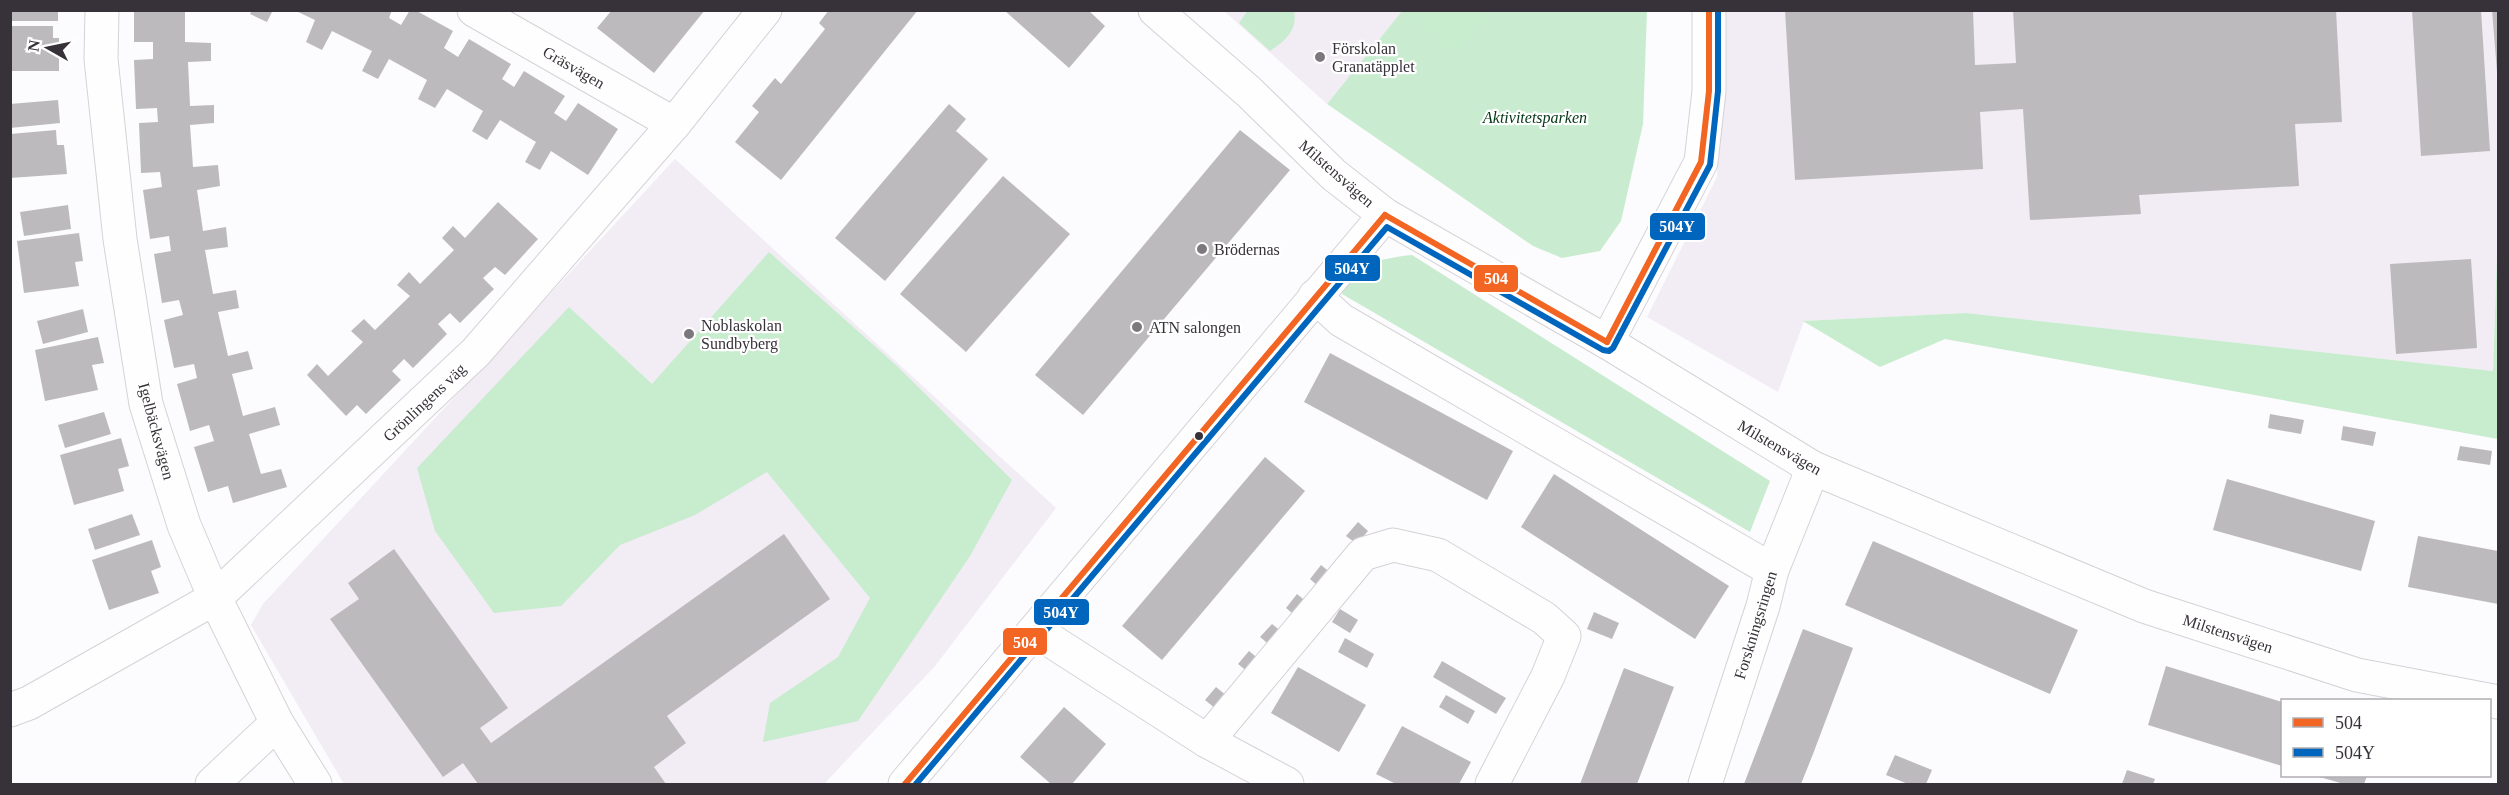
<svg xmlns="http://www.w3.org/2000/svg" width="2509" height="795" viewBox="0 0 2509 795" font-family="Georgia,serif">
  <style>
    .built { fill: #f2ecf4 }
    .green { fill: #c9ecd0 }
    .forest { fill: #c7ecce }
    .building { fill: #bdbabe }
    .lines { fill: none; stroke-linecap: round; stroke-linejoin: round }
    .minor-casing { stroke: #d5d2d6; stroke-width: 35 }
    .minor { stroke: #fffeff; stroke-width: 33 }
    .bus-1-casing { stroke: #fff; stroke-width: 10 }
    .bus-2-casing { stroke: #fff; stroke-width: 10 }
    .bus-1 { stroke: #f26522; stroke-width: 6 }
    .bus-2 { stroke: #0065bd; stroke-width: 6 }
    .poi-dot { fill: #7c787e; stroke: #fff; stroke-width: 2 }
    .bus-dot { fill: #373239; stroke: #fff; stroke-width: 2 }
    .labels { text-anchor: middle; stroke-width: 4.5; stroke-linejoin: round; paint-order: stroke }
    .poi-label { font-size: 16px; fill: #373239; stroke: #fff; text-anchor: start }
    .street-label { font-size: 16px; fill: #373239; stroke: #fff }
    .park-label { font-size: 16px; font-style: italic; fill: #023614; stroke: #fff }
    .line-badge { stroke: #fff; stroke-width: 2 }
    .badge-label { font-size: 16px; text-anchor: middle; font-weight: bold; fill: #fff }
  </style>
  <rect width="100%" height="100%" fill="#fcfbfd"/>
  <g class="built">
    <path d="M1224,11H1402L1327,104Z"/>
    <path d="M1721,11H2498V228L2493,371L1966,313L1804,321L1778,392L1647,317L1717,177Z"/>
    <path d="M675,159L1056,508L935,666L824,784H344L251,625L263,604Z"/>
  </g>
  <g class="green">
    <path d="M1248,10L1294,11C1298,30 1285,41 1270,51L1239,23Z"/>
    <path d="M1402,11H1647L1643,124L1621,221L1600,251L1562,258L1533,246L1327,104Z"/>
    <path d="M1412,255L1770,481L1750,532L1342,294C1354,264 1382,258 1412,255Z"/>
  </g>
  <g class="forest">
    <path d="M1415,11L1416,10L1489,11L1457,54L1412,15Z"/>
    <path d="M2498,228V439L1945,339L1880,367L1803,321L1966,313L2493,371Z"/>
    <path d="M769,252L897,366L1012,480L970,556L858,721L763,742L770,703L838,657L870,598L767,472L695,515L620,545L561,606L494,613L435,531L417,468L569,307L652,384Z"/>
  </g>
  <g class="building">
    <rect x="10" y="10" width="48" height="11"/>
    <path d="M134,10H185V42L211,43V61L188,62L190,106L214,105V123L190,125L193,167L218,165L220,186L197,190L203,231L226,227L228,247L205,250L213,294L236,290L239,308L218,312L228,356L248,351L253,369L232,374L243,416L275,407L280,425L249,434L261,474L281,469L287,487L233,503L228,486L208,492L194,447L214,441L209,425L190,431L177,384L197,378L194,364L174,368L164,320L183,315L179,300L162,303L154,254L171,251L169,236L150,239L143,190L162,187L160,172L141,173L139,123L158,122L157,108L136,109L134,60L153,59V42H134Z"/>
    <path d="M252,10H273L267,22L250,14Z"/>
    <path d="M294,10H392L389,18L401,25L410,10H415L453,31L444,48L458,57L469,39L511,64L502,79L514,87L524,71L565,96L554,113L566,121L578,103L618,129L588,175L551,151L540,170L525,162L536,142L500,120L487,140L472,131L483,111L447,89L435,108L418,99L427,80L389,59L378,79L362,71L372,51L332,31L322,50L306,42L315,20Z"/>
    <path d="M612,10H705L654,73L597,28Z"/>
    <path d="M829,10H918L781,180L735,142L759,112L752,106L775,78L781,84L825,29L819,23Z"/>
    <path d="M1004,10H1088L1105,26L1069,68Z"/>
    <path d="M1785,10H1973L1975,65L2016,63L2013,10H2336L2342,122L2295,124L2299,186L2139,195L2141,214L2030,220L2023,109L1980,112L1983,169L1795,180Z"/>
    <path d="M2412,10H2481L2490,151L2421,156Z"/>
    <path d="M2492,10H2498V72H2497Z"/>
    <path d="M10,26H53V38H59V71H10Z"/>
    <path d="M58,100L60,123L10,128V104Z"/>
    <path d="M949,104L966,119L956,131L988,159L885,281L835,238Z"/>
    <path d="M56,130L57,145H64L67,174L10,178V134Z"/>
    <path d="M1240,130L1290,170L1083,415L1035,375Z"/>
    <path d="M1003,176L1070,234L966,352L900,294Z"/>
    <path d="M498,202L538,239L505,275L495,267L483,278L494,289L460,323L450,313L438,324L447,334L413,368L404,359L392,371L401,380L366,414L357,405L346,416L307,375L317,364L328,376L363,342L351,331L364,319L375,330L410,296L397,285L409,272L420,284L454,250L442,238L453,226L465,238Z"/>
    <path d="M68,205L71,229L24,236L20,212Z"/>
    <path d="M79,233L83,261L75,262L79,286L24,293L17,241Z"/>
    <path d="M2471,259L2477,348L2396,354L2390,264Z"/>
    <path d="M83,309L88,332L43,344L37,321Z"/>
    <path d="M98,337L104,363L92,365L98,390L45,401L35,350Z"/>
    <path d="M1330,353L1513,451L1487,500L1304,402Z"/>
    <path d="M104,412L111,434L65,448L58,425Z"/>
    <path d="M2270,414L2304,420L2301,434L2268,428Z"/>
    <path d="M2343,426L2376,432L2373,446L2341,440Z"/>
    <path d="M121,438L129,466L118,469L124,491L74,505L60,455Z"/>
    <path d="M2460,446L2492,451L2490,465L2457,460Z"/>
    <path d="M1265,457L1305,491L1162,660L1122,626Z"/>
    <path d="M1554,474L1729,586L1695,639L1521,527Z"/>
    <path d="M2227,479L2375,521L2361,571L2213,530Z"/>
    <path d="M132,514L140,535L95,550L88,529Z"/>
    <path d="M1358,522L1368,531L1357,544L1346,536Z"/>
    <path d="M784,534L830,599L667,716L686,743L654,767L666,784H478L463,763L443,777L330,619L359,599L348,583L394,549L508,708L480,728L491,743Z"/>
    <path d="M2418,536L2498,551V604L2408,587Z"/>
    <path d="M152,540L161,567L151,571L159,593L109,610L92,560Z"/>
    <path d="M1873,541L2078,630L2050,694L1845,605Z"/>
    <path d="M1321,565L1332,574L1320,588L1310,579Z"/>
    <path d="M1297,594L1308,603L1297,617L1286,608Z"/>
    <path d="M1340,609L1358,620L1350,633L1332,622Z"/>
    <path d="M1594,612L1619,623L1612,639L1587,629Z"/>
    <path d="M1272,624L1282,632L1271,646L1260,637Z"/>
    <path d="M1803,629L1853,648L1813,754L1801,784H1744Z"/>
    <path d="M1345,638L1374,654L1367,668L1338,652Z"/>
    <path d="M1249,651L1260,660L1249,673L1238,664Z"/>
    <path d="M1442,661L1506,698L1496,714L1433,677Z"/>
    <path d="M2166,666L2282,702V766L2148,725Z"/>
    <path d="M1298,667L1366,705L1339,752L1271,713Z"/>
    <path d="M1624,668L1674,687L1637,784H1580Z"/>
    <path d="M1216,687L1227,696L1216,709L1205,700Z"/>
    <path d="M1446,695L1475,711L1468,724L1439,707Z"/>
    <path d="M1064,707L1106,744L1072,784H1051L1020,757Z"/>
    <path d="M1402,726L1471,762L1459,784H1396L1376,774Z"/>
    <path d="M1895,755L1932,770L1926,784H1908L1886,775Z"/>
    <path d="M2127,770L2155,779L2153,784H2122Z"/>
    <path d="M2316,776H2367L2364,784H2344Z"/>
  </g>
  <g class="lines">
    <g class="minor-casing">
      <g id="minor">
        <path d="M102,10L101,59L120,239L146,404L184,525L215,598L277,723L315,784"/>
        <path d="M474,10L674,124"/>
        <path d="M1155,10L1249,92L1334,175L1385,215L1607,342L1813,468L2144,606L2357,675L2498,702"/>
        <path d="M1315,296L1341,320L1772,570"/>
        <path d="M1607,342L1701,162L1709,91V10"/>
        <path d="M1036,631L1207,741L1287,784"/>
        <path d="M10,710L29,703L215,598L476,352L674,124L765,10"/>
        <path d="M1207,741L1363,554L1393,545L1438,555L1544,618L1564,636L1548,676L1492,784"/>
        <path d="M212,784L277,723"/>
        <path d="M905,784L1385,215"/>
        <path d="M1705,784L1763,606L1772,570L1813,468"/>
      </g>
    </g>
    <use href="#minor" class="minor"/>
    <g class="bus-1-casing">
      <g id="bus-1">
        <path d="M1385,215L1607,342"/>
        <path d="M1607,342L1701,162L1709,91V10"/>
        <path d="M905,784L1385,215"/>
      </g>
    </g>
    <g class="bus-2-casing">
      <path id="bus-2" d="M916,784L1387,227L1603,350L1609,351L1613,348L1710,165L1718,91V10"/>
    </g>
    <use href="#bus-1" class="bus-1"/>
    <use href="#bus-2" class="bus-2"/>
  </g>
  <g class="poi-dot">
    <circle cx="1320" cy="57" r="6"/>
    <circle cx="1202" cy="249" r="6"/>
    <circle cx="1137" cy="327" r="6"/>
    <circle cx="689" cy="334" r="6"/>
  </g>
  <circle class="bus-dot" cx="1199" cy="436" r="5"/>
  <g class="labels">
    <g class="poi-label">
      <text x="1332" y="54">Förskolan<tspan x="1332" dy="18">Granatäpplet</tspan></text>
      <text x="1214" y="255">Brödernas</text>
      <text x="701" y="331">Noblaskolan<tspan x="701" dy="18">Sundbyberg</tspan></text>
      <text x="1149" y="333">ATN salongen</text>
    </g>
    <g class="street-label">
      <text transform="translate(574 67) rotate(30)" y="6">Gräsvägen</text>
      <text transform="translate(1337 173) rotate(41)" y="6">Milstensvägen</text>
      <text transform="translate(424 402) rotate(-43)" y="6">Grönlingens väg</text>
      <text transform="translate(157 431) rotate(75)" y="6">Igelbäcksvägen</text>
      <text transform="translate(1780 447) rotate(30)" y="6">Milstensvägen</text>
      <text transform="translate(1755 625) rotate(-73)" y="6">Forskningsringen</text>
      <text transform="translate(2228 633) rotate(18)" y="6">Milstensvägen</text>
    </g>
    <g class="park-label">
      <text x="1535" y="123">Aktivitetsparken</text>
    </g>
  </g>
  <g class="line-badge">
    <rect x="1649" y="212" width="57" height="29" rx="6" fill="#0065bd"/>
    <rect x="1324" y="254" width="57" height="28" rx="6" fill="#0065bd"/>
    <rect x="1473" y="264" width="46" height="29" rx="6" fill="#f26522"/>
    <rect x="1033" y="598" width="57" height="28" rx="6" fill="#0065bd"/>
    <rect x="1002" y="627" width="46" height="29" rx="6" fill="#f26522"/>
  </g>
  <g class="badge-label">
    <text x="1677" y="232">504Y</text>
    <text x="1352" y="274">504Y</text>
    <text x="1496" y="284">504</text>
    <text x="1061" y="618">504Y</text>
    <text x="1025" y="648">504</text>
  </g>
  <rect width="2509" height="795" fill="none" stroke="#373239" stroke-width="24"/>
  <rect x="2281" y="699" width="210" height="78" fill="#ffffff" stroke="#afadb0" stroke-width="1.5"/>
  <rect x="2293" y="718" width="30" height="9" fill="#f26522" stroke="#afadb0" stroke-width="1.5"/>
  <text x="2335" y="729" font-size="18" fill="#373239">504</text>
  <rect x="2293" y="748" width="30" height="9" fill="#0065bd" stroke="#afadb0" stroke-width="1.5"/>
  <text x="2335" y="759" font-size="18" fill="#373239">504Y</text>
  <g transform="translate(48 48) rotate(279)" stroke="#ffffff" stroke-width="4.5" paint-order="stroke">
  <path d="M0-4.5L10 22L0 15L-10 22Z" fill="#373239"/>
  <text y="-9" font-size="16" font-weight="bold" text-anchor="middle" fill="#373239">N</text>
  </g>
</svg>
